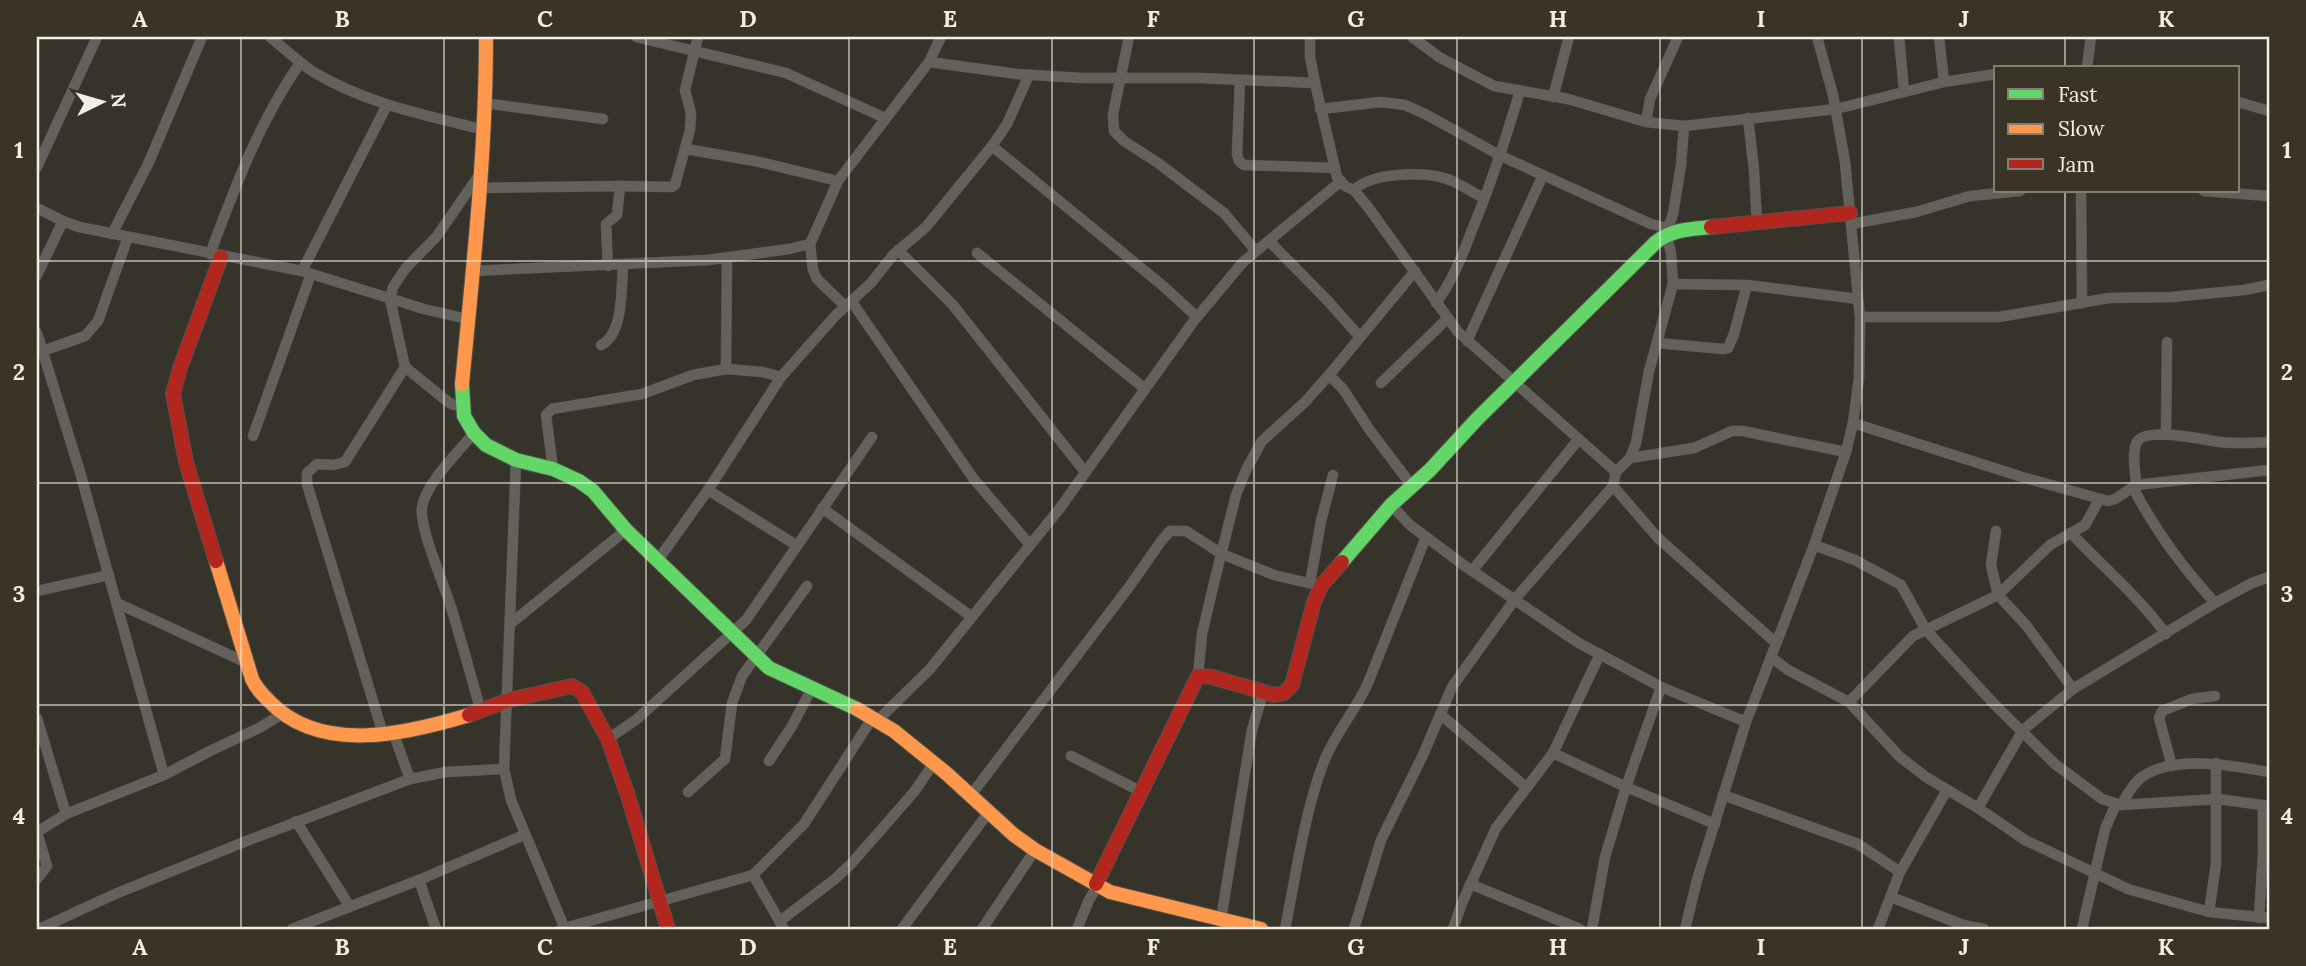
<svg xmlns="http://www.w3.org/2000/svg" width="2306" height="966" viewBox="0 0 2306 966" font-family="Lora,serif">
  <style>
    .lines { fill: none; stroke-linecap: round; stroke-linejoin: round }
    .street-casing { stroke: #54514b; stroke-width: 11 }
    .fast-casing { stroke: #54514b; stroke-width: 16 }
    .slow-casing { stroke: #54514b; stroke-width: 16 }
    .jam-casing { stroke: #54514b; stroke-width: 16 }
    .street { stroke: #64615d; stroke-width: 10 }
    .fast { stroke: #63d668; stroke-width: 14 }
    .slow { stroke: #ff974d; stroke-width: 14 }
    .jam { stroke: #b3261e; stroke-width: 14 }
    .grid { fill: none; stroke: #f3efe7; stroke-width: 2; stroke-opacity: 0.55 }
    .neatline { fill: none; stroke: #f3efe7; stroke-width: 2.5 }
    .grid-label { font-size: 23px; text-anchor: middle; font-weight: bold; fill: #f3efe7 }
  </style>
  <rect width="100%" height="100%" fill="#36332b"/>
  <g class="lines">
    <g class="street-casing">
      <g id="street">
        <path d="M270,37C284,48 297,61 312,71C364,103 424,115 481,129"/>
        <path d="M636,37L786,73L885,118"/>
        <path d="M1129,37L1113,114L1114,131L1124,141L1158,163L1224,213L1256,251"/>
        <path d="M1310,37V57L1315,83L1337,177L1345,186L1354,190L1368,207L1458,332L1616,472L1613,486L1658,538L1776,643"/>
        <path d="M1412,37L1439,57L1494,86L1568,99L1646,122L1684,126L1836,109L1944,82L1996,74"/>
        <path d="M1899,37L1904,91"/>
        <path d="M1939,37L1944,82"/>
        <path d="M929,62L1017,74L1082,78H1200L1315,83"/>
        <path d="M2087,68L2091,37"/>
        <path d="M1240,80L1237,154L1239,161L1244,165L1335,168"/>
        <path d="M1553,97L1569,37"/>
        <path d="M2238,102L2269,111"/>
        <path d="M484,103L603,119"/>
        <path d="M1320,109L1381,102L1405,105L1427,115L1501,156L1651,224L1668,228"/>
        <path d="M1748,118L1754,170L1757,223"/>
        <path d="M1646,122L1650,99L1678,37"/>
        <path d="M992,146L1162,285L1197,317"/>
        <path d="M686,149L755,161L838,181"/>
        <path d="M37,167L97,37"/>
        <path d="M478,188L620,186L672,187L675,185L690,130L691,113L685,90L698,37"/>
        <path d="M1354,190C1372,172 1425,171 1450,180C1462,185 1473,193 1484,198"/>
        <path d="M2081,191L2082,303"/>
        <path d="M2204,191L2269,196"/>
        <path d="M37,208L63,221L79,227L302,271L424,309L467,319"/>
        <path d="M1851,224L1916,212L1970,196L2020,191"/>
        <path d="M112,234L149,162L202,37"/>
        <path d="M1269,241L1328,301L1359,336"/>
        <path d="M898,250L953,305L1085,472"/>
        <path d="M977,253L1144,388"/>
        <path d="M210,254C235,187 259,122 300,63"/>
        <path d="M608,266L606,224L617,215L620,186"/>
        <path d="M302,271L387,105"/>
        <path d="M473,271L708,260L789,249L810,244"/>
        <path d="M37,275L63,221"/>
        <path d="M1673,284L1747,285L1858,299"/>
        <path d="M852,302L973,478L1030,545"/>
        <path d="M1436,303C1453,280 1462,256 1472,230C1491,184 1506,138 1520,91"/>
        <path d="M845,306L817,279L813,270L810,244L838,181L929,62L941,37"/>
        <path d="M1860,317H1999L2109,298L2172,297L2244,290L2269,285"/>
        <path d="M37,333L80,472L164,775"/>
        <path d="M1467,341L1543,175"/>
        <path d="M1657,343L1723,349L1728,348L1734,334L1747,285"/>
        <path d="M601,345C624,334 621,288 623,265"/>
        <path d="M37,353L85,336L98,321L128,237"/>
        <path d="M726,369L727,258"/>
        <path d="M1329,375L1343,389L1369,429L1412,486"/>
        <path d="M1381,383L1448,318"/>
        <path d="M461,405H454L448,402L405,367L390,299L393,287L405,269L437,236L477,178"/>
        <path d="M1853,423L2022,477L2108,501L2115,499L2136,485L2269,470"/>
        <path d="M474,433C459,451 426,483 422,507C419,527 443,582 450,604C461,639 471,676 481,712"/>
        <path d="M2166,434L2167,342"/>
        <path d="M253,436L311,274"/>
        <path d="M1630,458L1694,448L1732,431H1742L1846,452"/>
        <path d="M516,460L504,769L511,800L565,929"/>
        <path d="M553,469L546,415L552,409L642,394L693,375L726,369L763,372L781,377"/>
        <path d="M1616,472L1630,458L1636,443L1649,371L1673,284L1671,253L1666,234L1673,214L1681,165L1684,126"/>
        <path d="M2136,485C2136,473 2131,453 2137,442C2145,426 2205,440 2220,442C2236,444 2253,443 2269,442"/>
        <path d="M2133,488C2158,534 2180,564 2215,603"/>
        <path d="M708,490L796,545"/>
        <path d="M1391,505L1410,525L1465,566L1577,642L1661,687L1746,722"/>
        <path d="M822,508L972,617"/>
        <path d="M1996,531L1991,565L1998,595L2026,625L2073,689"/>
        <path d="M2071,533C2103,567 2138,596 2166,634"/>
        <path d="M1814,545L1855,560L1901,585L1926,630L1995,705L2055,764L2102,799L2121,805L2218,799L2269,806"/>
        <path d="M658,560L708,490L781,377L836,315L871,283L893,255L926,227L992,146L1007,124L1029,75"/>
        <path d="M1472,571L1578,440"/>
        <path d="M1310,583L1321,521L1333,475"/>
        <path d="M37,591L109,575"/>
        <path d="M117,603L247,663"/>
        <path d="M510,624L626,530"/>
        <path d="M1771,657L1788,670L1849,702L1900,757L1926,777L1978,808L2025,840L2128,889L2209,912L2269,918"/>
        <path d="M1198,676L1202,634L1214,583L1236,495L1246,470L1262,441L1305,402L1329,375L1415,271"/>
        <path d="M1849,702L1913,636L1998,595L2050,545L2085,525L2099,500"/>
        <path d="M1440,714L1527,788"/>
        <path d="M37,718L66,814L37,832L47,866L37,879"/>
        <path d="M878,720L930,669L1060,508L1193,322L1243,262L1340,182"/>
        <path d="M393,732L410,779"/>
        <path d="M383,734L307,484V473L317,464L333,465L345,462L405,367"/>
        <path d="M608,739L637,719L746,620L872,437"/>
        <path d="M1553,753L1626,787L1715,824"/>
        <path d="M1071,756L1140,791"/>
        <path d="M769,761L792,726L812,688"/>
        <path d="M2172,766L2159,718L2162,711L2192,699L2215,696"/>
        <path d="M688,792L725,759L732,703L742,676L807,586"/>
        <path d="M971,795L1129,587L1162,540L1170,531H1186L1222,554L1274,575L1321,586"/>
        <path d="M1723,795L1858,844L1900,872"/>
        <path d="M2121,805C2128,794 2134,781 2145,775C2178,755 2233,766 2269,772"/>
        <path d="M1978,808L2023,730L2073,689L2215,603L2252,583L2269,577"/>
        <path d="M66,814L164,775L210,751L259,728L282,714"/>
        <path d="M296,821L350,907"/>
        <path d="M753,875L784,929"/>
        <path d="M419,880L436,929"/>
        <path d="M1470,884L1580,929"/>
        <path d="M1891,897L1963,925L1984,929"/>
        <path d="M2209,912L2216,864V763"/>
        <path d="M2259,918L2263,853V805"/>
        <path d="M1221,919L1252,730L1263,693"/>
        <path d="M780,921L835,879L851,864L914,792L934,763"/>
        <path d="M39,929L115,894L244,842L410,779L446,772L504,769"/>
        <path d="M292,929L419,880L524,835"/>
        <path d="M561,929L753,875L804,824L873,717"/>
        <path d="M902,929L988,813"/>
        <path d="M982,929L1035,850"/>
        <path d="M1077,929L1089,900L1098,885"/>
        <path d="M1285,929C1296,875 1304,815 1323,764C1334,734 1355,712 1368,683L1426,537"/>
        <path d="M1354,929L1381,840L1423,755L1452,687L1515,599L1613,486"/>
        <path d="M1453,929L1462,903L1496,828L1553,753L1600,654"/>
        <path d="M1592,929L1605,857L1626,787L1661,687"/>
        <path d="M1685,929L1697,880L1746,722L1814,545L1846,452L1853,423L1859,378L1860,317L1845,162L1833,95L1817,37"/>
        <path d="M1878,929L1900,872L1947,790"/>
        <path d="M2082,929L2105,829L2116,804"/>
      </g>
    </g>
    <g class="fast-casing">
      <g id="fast">
        <path d="M462,384L464,416L474,433L486,445L516,460L553,469L579,481L593,491L626,530L769,668L857,709"/>
        <path d="M1342,562L1391,505L1430,470L1477,419L1656,242C1673,229 1691,229 1711,227"/>
      </g>
    </g>
    <g class="slow-casing">
      <g id="slow">
        <path d="M462,384C473,269 486,153 486,37"/>
        <path d="M216,561L252,679C256,688 262,694 269,701C320,755 406,734 469,715"/>
        <path d="M857,709L894,731L946,773L1014,835L1035,850L1110,892L1261,929"/>
      </g>
    </g>
    <g class="jam-casing">
      <g id="jam">
        <path d="M1711,227L1850,213"/>
        <path d="M216,561L186,462L173,394L180,368L221,257"/>
        <path d="M469,715L509,700L572,686L582,692L608,739L628,796L668,929"/>
        <path d="M1096,884L1198,676L1212,677L1274,695L1284,693L1292,685L1314,602L1321,586L1342,562"/>
      </g>
    </g>
    <use href="#street" class="street"/>
    <use href="#fast" class="fast"/>
    <use href="#slow" class="slow"/>
    <use href="#jam" class="jam"/>
  </g>
  <path class="grid" d="M241,37V929M444,37V929M646,37V929M849,37V929M1052,37V929M1254,37V929M1457,37V929M1660,37V929M1862,37V929M2065,37V68M2065,191V929M37,261H2269M37,483H2269M37,705H2269"/>
  <rect width="2306" height="966" fill="none" stroke="#3a3427" stroke-width="77"/>
  <rect x="1994" y="66" width="245" height="126" fill="#3a3427" stroke="#847f74" stroke-width="2"/>
  <rect x="2008" y="89" width="35" height="10" fill="#63d668" stroke="#847f74" stroke-width="2"/>
  <text x="2058" y="102" font-size="21" fill="#f3efe7">Fast</text>
  <rect x="2008" y="124" width="35" height="10" fill="#ff974d" stroke="#847f74" stroke-width="2"/>
  <text x="2058" y="136" font-size="21" fill="#f3efe7">Slow</text>
  <rect x="2008" y="159" width="35" height="10" fill="#b3261e" stroke="#847f74" stroke-width="2"/>
  <text x="2058" y="172" font-size="21" fill="#f3efe7">Jam</text>
  <g transform="translate(102 102) rotate(85)" stroke="#3a3427" stroke-width="5" paint-order="stroke">
  <path d="M0-5L12 26L0 18L-12 26Z" fill="#f3efe7"/>
  <text y="-10" font-size="19" font-weight="bold" text-anchor="middle" fill="#f3efe7">N</text>
  </g>
  <rect x="38" y="38" width="2230" height="890" class="neatline"/>
  <g class="grid-label">
    <text x="140" y="27">A</text>
    <text x="342" y="27">B</text>
    <text x="545" y="27">C</text>
    <text x="748" y="27">D</text>
    <text x="950" y="27">E</text>
    <text x="1153" y="27">F</text>
    <text x="1356" y="27">G</text>
    <text x="1558" y="27">H</text>
    <text x="1761" y="27">I</text>
    <text x="1964" y="27">J</text>
    <text x="2166" y="27">K</text>
    <text x="19" y="158">1</text>
    <text x="2287" y="158">1</text>
    <text x="19" y="380">2</text>
    <text x="2287" y="380">2</text>
    <text x="19" y="602">3</text>
    <text x="2287" y="602">3</text>
    <text x="19" y="824">4</text>
    <text x="2287" y="824">4</text>
    <text x="140" y="955">A</text>
    <text x="342" y="955">B</text>
    <text x="545" y="955">C</text>
    <text x="748" y="955">D</text>
    <text x="950" y="955">E</text>
    <text x="1153" y="955">F</text>
    <text x="1356" y="955">G</text>
    <text x="1558" y="955">H</text>
    <text x="1761" y="955">I</text>
    <text x="1964" y="955">J</text>
    <text x="2166" y="955">K</text>
  </g>
</svg>
